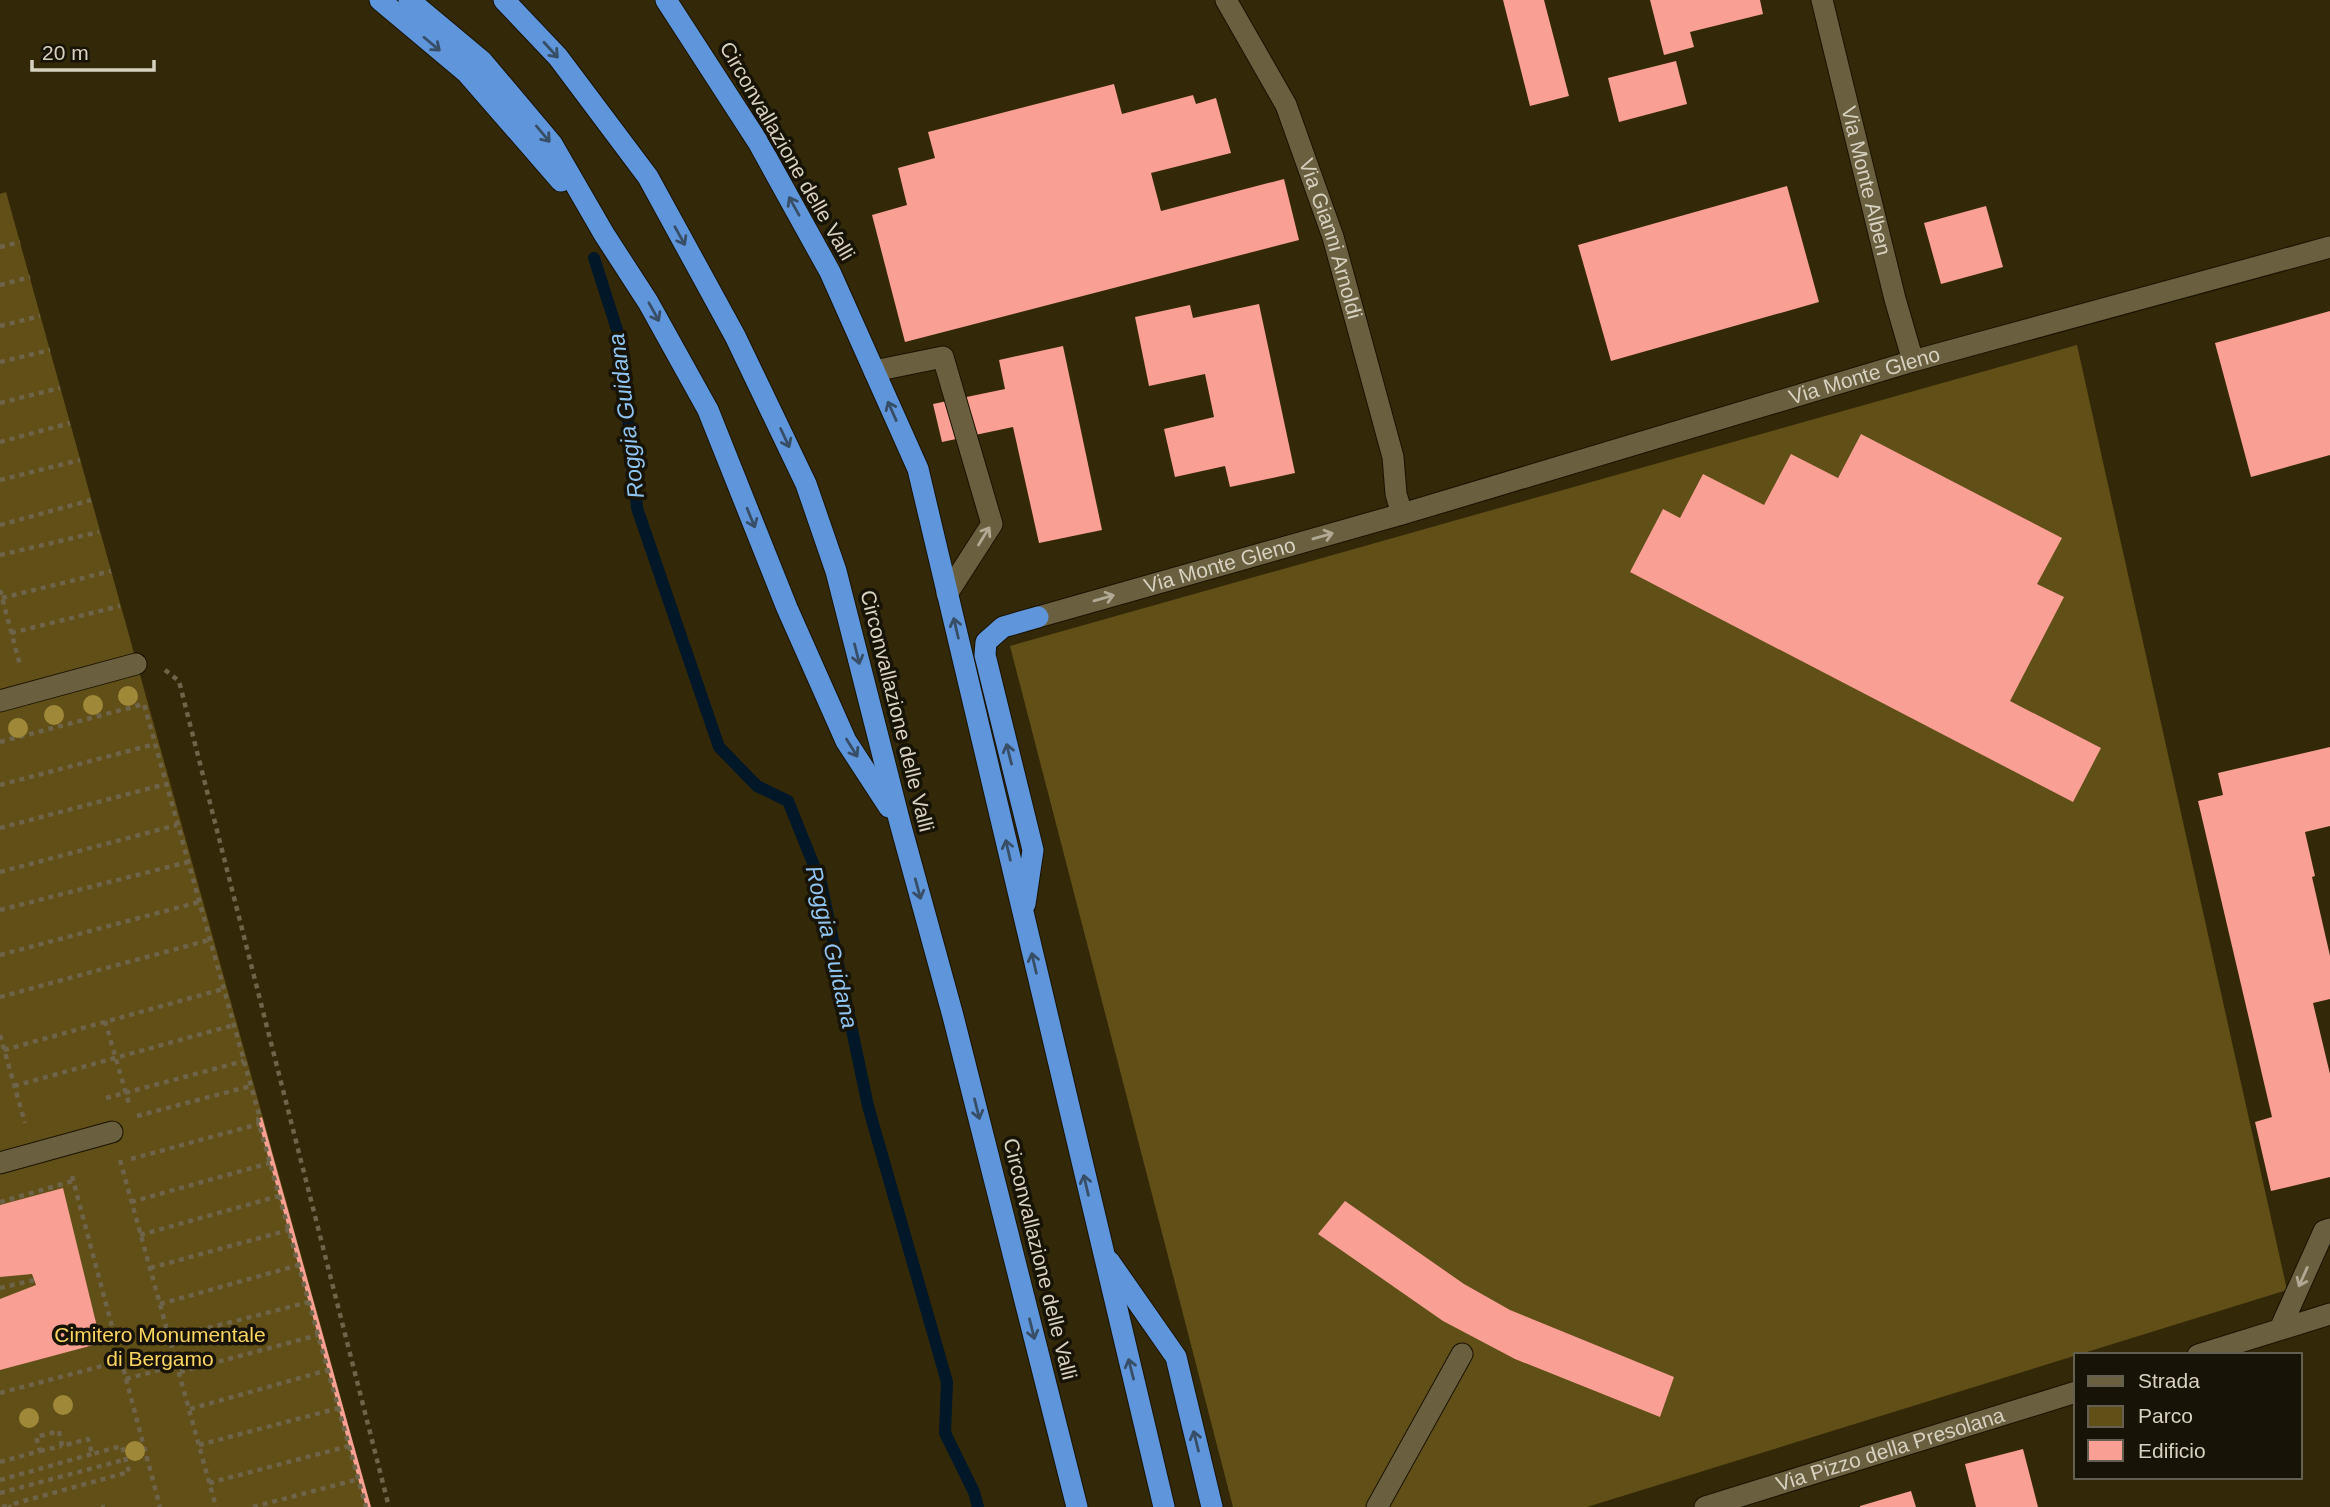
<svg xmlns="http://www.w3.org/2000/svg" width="2330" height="1507" viewBox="0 0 2330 1507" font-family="Arial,sans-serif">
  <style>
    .green { fill: #614f18 }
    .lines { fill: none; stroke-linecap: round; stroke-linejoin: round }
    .stream { stroke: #021728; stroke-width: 12 }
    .building { fill: #f99f94 }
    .minor-casing { stroke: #191200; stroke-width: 23 }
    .highway-casing { stroke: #191200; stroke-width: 23 }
    .path { stroke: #6d6449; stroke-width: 4.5; stroke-dasharray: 5 5; stroke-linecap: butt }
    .minor { stroke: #6a5f3f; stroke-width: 21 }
    .highway { stroke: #5e95db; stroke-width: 21 }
    .tree { fill: #a08839 }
    .oneway { stroke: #374e66 }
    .oneway2 { stroke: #b1a993 }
    .labels { text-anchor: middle; stroke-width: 7; stroke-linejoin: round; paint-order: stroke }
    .street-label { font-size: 21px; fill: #d7d1c0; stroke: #171306 }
    .park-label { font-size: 21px; fill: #fad561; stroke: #171306 }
    .water-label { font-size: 23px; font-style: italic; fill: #90c4f0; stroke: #171306 }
  </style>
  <rect width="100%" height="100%" fill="#332909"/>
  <g class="green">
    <path d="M6,192L371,1507H0V194Z"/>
    <path d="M2077,345L2287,1290L1587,1507H1233L1010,646Z"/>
  </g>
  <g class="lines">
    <path class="stream" d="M594,258L620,339L637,508L719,747L757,786L788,801L821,883L868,1106L947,1382L945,1433L974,1492L978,1507"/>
  </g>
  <g class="building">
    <path d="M1503,0H1544L1569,96L1530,106Z"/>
    <path d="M1650,0H1760L1763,14L1690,32L1694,47L1664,55Z"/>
    <path d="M1676,61L1687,104L1619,122L1608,78Z"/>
    <path d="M1114,84L1122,114L1193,95L1196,104L1216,98L1231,153L1151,173L1161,211L1284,179L1299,240L905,342L872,215L907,205L898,168L935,158L928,132Z"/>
    <path d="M1787,186L1819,302L1611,361L1578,245Z"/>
    <path d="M1986,206L2003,267L1941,284L1924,223Z"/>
    <path d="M1259,304L1295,473L1230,487L1225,466L1175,477L1164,429L1214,417L1205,374L1149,386L1135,317L1190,305L1193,318Z"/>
    <path d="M2330,311V455L2251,477L2215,343Z"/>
    <path d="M1063,346L1102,530L1039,543L1013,427L942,442L933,404L1005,389L999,360Z"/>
    <path d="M1861,434L2062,538L2037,584L2064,597L2010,701L2101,748L2073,802L1630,572L1663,509L1680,518L1703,474L1764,505L1791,454L1838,478Z"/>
    <path d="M2330,747V826L2305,832L2315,876L2312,877L2330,956V999L2313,1003L2330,1074V1177L2271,1191L2255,1122L2272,1117L2198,801L2223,795L2218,773Z"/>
    <path d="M262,1117L371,1507H366L259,1124L258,1119Z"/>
    <path d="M63,1188L101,1343L0,1370V1299L36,1285L32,1274L0,1277V1205Z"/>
    <path d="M1345,1201L1464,1284L1510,1310L1674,1377L1660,1417L1515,1359L1443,1321L1318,1234Z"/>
    <path d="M2023,1449L2038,1507H1976L1965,1464Z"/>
    <path d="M1911,1491L1916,1507H1860V1506Z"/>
  </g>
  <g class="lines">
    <g class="minor-casing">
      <g id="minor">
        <path id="s1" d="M1226,0L1286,105L1333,237L1393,457L1396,494L1402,514"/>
        <path id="s2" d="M1822,0L1895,299L1913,361"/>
        <path d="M874,371L943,357L992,524L947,594"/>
        <path id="s3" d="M1038,617L1402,514L1913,361L2330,247"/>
        <path d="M0,701L136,664"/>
        <path d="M0,1163L112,1132"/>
        <path d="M2280,1329L2324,1231L2330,1229"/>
        <path d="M2198,1355L2330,1314"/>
        <path d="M1377,1507L1462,1354"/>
        <path id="s4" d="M1705,1507L2076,1392"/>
      </g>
    </g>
    <g class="highway-casing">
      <g id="highway">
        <path d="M380,0L467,73L561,181"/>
        <path d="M409,0L482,61L552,144L604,234L648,302L708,410L787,608L846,741L889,807"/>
        <path d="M504,0L558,57L648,177L735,336L806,484L836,571L900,823L953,1016L1077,1507"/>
        <path d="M666,0L758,142L830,272L918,469L1164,1507"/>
        <path d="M1025,904L1033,850L985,655L986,642L1003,627L1038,617"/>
        <path d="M1109,1261L1176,1357L1212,1507"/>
      </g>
    </g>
    <g class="path">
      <path d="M0,247L20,242"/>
      <path d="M0,285L30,277"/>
      <path d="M0,326L40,316"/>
      <path d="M0,362L50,350"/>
      <path d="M0,403L60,388"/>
      <path d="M0,442L70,423"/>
      <path d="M0,480L80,460"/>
      <path d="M0,525L91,500"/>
      <path d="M0,555L99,532"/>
      <path d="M0,590L20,665"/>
      <path d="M2,598L111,571"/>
      <path d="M11,633L120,606"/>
      <path d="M165,670L179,681L389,1507"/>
      <path d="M0,742L144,704L260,1118L258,1119L259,1124L366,1507"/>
      <path d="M0,785L155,744"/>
      <path d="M0,828L166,784"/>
      <path d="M0,872L177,825"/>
      <path d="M0,910L188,862"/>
      <path d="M0,955L199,902"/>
      <path d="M0,997L209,940"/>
      <path d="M105,1021L129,1104"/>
      <path d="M0,1035L25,1123"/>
      <path d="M4,1050L223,989"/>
      <path d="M14,1086L234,1025"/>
      <path d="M106,1098L244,1061"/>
      <path d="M137,1116L251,1086"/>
      <path d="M131,1159L259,1124"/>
      <path d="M120,1160L216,1507"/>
      <path d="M72,1176L160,1507"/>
      <path d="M0,1202L73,1181"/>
      <path d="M131,1202L270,1163"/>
      <path d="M140,1235L279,1196"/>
      <path d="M150,1268L289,1230"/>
      <path d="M0,1288L34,1280"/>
      <path d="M160,1304L299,1265"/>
      <path d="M169,1338L309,1302"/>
      <path d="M180,1372L318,1335"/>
      <path d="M126,1379L178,1365"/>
      <path d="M0,1393L121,1361"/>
      <path d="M190,1409L328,1370"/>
      <path d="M199,1445L339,1408"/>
      <path d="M40,1451L62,1446"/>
      <path d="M0,1462L40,1451L36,1437L59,1431L62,1446L88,1439L92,1454L122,1446L129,1472L9,1505L10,1507"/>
      <path d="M0,1480L92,1454"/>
      <path d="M209,1483L349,1446"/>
      <path d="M0,1493L127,1459"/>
      <path d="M2,1507L9,1505"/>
      <path d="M101,1507H105"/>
      <path d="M253,1507L359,1479"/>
    </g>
    <use href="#minor" class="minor"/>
    <use href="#highway" class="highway"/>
  </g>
  <g class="tree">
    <circle cx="128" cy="696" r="10"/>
    <circle cx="93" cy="705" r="10"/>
    <circle cx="54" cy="715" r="10"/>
    <circle cx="18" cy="728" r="10"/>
    <circle cx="63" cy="1405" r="10"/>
    <circle cx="29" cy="1418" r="10"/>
    <circle cx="135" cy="1451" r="10"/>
  </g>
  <defs><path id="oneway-shaft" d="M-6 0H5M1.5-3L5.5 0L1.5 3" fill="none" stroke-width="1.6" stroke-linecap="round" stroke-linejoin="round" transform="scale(1.75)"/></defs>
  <g class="oneway">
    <use href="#oneway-shaft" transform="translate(432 44) rotate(40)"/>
    <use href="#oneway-shaft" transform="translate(551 50) rotate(48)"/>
    <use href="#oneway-shaft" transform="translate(543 134) rotate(50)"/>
    <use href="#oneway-shaft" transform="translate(794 206) rotate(-119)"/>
    <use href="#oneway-shaft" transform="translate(680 236) rotate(61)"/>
    <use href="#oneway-shaft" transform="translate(654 312) rotate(61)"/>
    <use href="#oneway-shaft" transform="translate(892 411) rotate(-114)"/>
    <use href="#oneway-shaft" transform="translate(785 438) rotate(65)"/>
    <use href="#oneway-shaft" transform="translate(751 518) rotate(68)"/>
    <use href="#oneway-shaft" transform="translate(956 628) rotate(-103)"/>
    <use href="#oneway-shaft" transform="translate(857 654) rotate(76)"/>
    <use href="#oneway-shaft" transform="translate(852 748) rotate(58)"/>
    <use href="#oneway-shaft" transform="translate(1009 754) rotate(-104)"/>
    <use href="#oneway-shaft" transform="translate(1008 850) rotate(-103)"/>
    <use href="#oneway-shaft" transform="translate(918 889) rotate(75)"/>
    <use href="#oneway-shaft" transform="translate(1034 963) rotate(-103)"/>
    <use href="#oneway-shaft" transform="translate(977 1109) rotate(76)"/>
    <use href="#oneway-shaft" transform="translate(1086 1185) rotate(-103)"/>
    <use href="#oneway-shaft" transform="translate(1032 1329) rotate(76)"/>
    <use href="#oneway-shaft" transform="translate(1131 1369) rotate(-104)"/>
    <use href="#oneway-shaft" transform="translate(1196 1441) rotate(-104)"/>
  </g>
  <g class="oneway2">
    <use href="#oneway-shaft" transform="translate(984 536) rotate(-58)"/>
    <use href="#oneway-shaft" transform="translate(1323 536) rotate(-16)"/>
    <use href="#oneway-shaft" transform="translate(1104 598) rotate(-16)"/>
    <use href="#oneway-shaft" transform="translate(2303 1277) rotate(114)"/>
  </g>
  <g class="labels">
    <g class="street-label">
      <text transform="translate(787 151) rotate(60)" y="7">Circonvallazione delle Valli</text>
      <text dy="7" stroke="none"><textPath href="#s2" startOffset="186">Via Monte Alben</textPath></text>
      <text dy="7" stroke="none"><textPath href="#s1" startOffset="262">Via Gianni Arnoldi</textPath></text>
      <text dy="7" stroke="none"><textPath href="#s3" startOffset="861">Via Monte Gleno</textPath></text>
      <text dy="7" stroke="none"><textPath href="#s3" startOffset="189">Via Monte Gleno</textPath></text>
      <text transform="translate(897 711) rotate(76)" y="7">Circonvallazione delle Valli</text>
      <text transform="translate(1040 1259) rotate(76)" y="7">Circonvallazione delle Valli</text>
      <text dy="7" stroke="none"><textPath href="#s4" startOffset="194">Via Pizzo della Presolana</textPath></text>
    </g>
    <g class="park-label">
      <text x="160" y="1342">Cimitero Monumentale<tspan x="160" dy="24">di Bergamo</tspan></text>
    </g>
    <g class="water-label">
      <text transform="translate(626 416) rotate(-97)" y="8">Roggia Guidana</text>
      <text transform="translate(832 947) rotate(77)" y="8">Roggia Guidana</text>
    </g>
  </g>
  <rect x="2074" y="1353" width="228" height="126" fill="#171306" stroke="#645f50" stroke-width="2"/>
  <rect x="2088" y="1376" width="35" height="10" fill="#6a5f3f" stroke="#645f50" stroke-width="2"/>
  <text x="2138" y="1388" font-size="21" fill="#d7d1c0">Strada</text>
  <rect x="2088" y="1406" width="35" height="21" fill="#614f18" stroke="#645f50" stroke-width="2"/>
  <text x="2138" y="1423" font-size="21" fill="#d7d1c0">Parco</text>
  <rect x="2088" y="1440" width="35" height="21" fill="#f99f94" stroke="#645f50" stroke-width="2"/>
  <text x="2138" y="1458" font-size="21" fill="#d7d1c0">Edificio</text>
  <path d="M32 60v10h122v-10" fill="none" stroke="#d7d1c0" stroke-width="3.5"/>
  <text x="42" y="60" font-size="21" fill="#d7d1c0" stroke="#171306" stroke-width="5" paint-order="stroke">20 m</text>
</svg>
